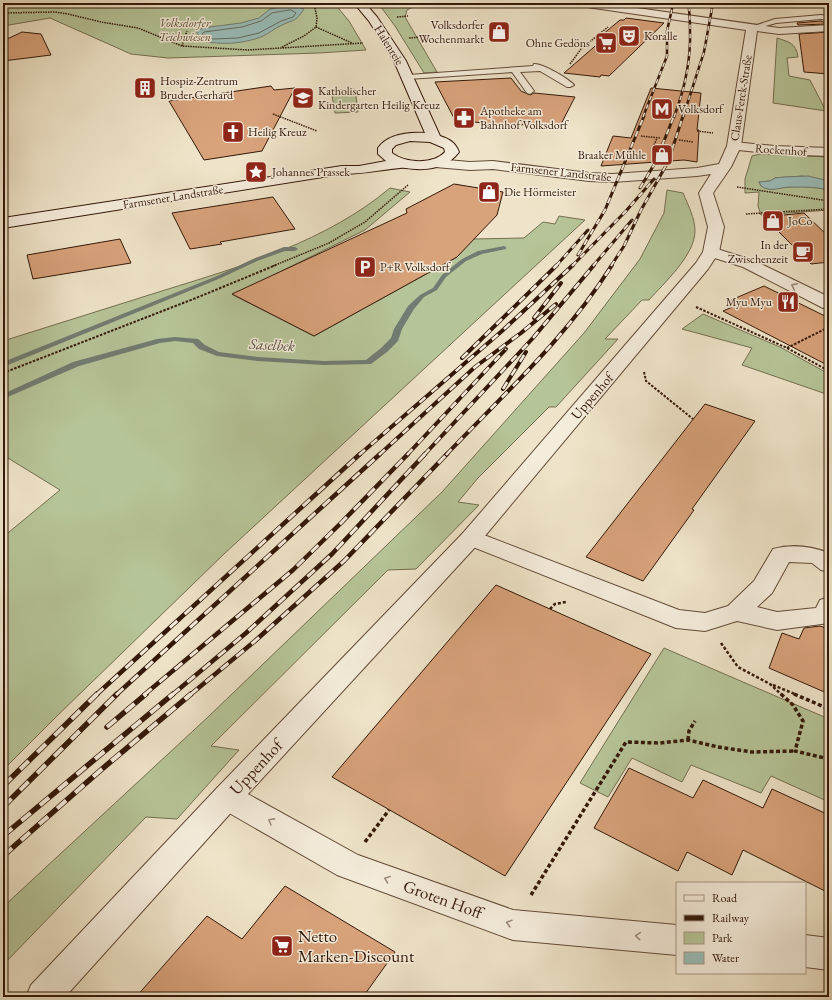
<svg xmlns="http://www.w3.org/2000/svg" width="832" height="1000" viewBox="0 0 832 1000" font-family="'EB Garamond',serif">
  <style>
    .green { fill: #b6c599; stroke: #746e50 }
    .water { fill: #9abeba; stroke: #717c73 }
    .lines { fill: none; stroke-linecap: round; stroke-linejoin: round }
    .shore { stroke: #666b61; stroke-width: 1 }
    .stream { fill: #717c73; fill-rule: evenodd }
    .building { fill: #d8a27b; stroke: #331808 }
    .service-casing { stroke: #624b38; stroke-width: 2 }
    .minor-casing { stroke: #624b38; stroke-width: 2 }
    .tertiary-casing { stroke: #624b38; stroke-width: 2 }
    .secondary-casing { stroke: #331808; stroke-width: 2 }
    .path-far3 { stroke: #331808; stroke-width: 1.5; stroke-dasharray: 1.5 1; stroke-linecap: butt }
    .path-far2 { stroke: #331808; stroke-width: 2; stroke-dasharray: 2.5 1.5; stroke-linecap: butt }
    .path-far1 { stroke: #331808; stroke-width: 2.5; stroke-dasharray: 3 2; stroke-linecap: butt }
    .path { stroke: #331808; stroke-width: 3.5; stroke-dasharray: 4 2.5; stroke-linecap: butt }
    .service { fill: #f5eddc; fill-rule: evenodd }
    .minor { fill: #f5eddc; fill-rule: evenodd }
    .tertiary { fill: #f5eddc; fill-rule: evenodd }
    .secondary { fill: #f5eddc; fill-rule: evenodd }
    .rail-far4-casing { stroke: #331808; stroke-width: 2.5 }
    .rail-far3-casing { stroke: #331808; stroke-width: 3 }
    .rail-far2-casing { stroke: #331808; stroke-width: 4 }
    .rail-far1-casing { stroke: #331808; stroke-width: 4.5 }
    .rail-casing { stroke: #331808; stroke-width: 5.5 }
    .rail-far4 { stroke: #f5eddc; stroke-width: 1.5; stroke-dasharray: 4.5; stroke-linecap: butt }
    .rail-far3 { stroke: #f5eddc; stroke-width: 2; stroke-dasharray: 6; stroke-linecap: butt }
    .rail-far2 { stroke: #f5eddc; stroke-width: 2.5; stroke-dasharray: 8; stroke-linecap: butt }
    .rail-far1 { stroke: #f5eddc; stroke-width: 3; stroke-dasharray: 10; stroke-linecap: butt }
    .rail { stroke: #f5eddc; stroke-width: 4; stroke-dasharray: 12; stroke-linecap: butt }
    .oneway { stroke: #9e8d7d }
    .labels { text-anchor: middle; stroke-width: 3; stroke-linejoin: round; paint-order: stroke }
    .far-park-label { font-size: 12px; font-style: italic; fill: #5a4c34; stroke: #f5eddc }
    .far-poi-label { font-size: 12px; fill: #331808; stroke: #f5eddc; text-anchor: start }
    .far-street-label { font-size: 12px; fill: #331808; stroke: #f5eddc }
    .street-label { font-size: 14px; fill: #331808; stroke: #f5eddc }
    .water-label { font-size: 15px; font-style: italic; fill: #575246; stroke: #f5eddc }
    .near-street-label { font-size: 17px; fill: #331808; stroke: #f5eddc }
    .near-poi-label { font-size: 17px; fill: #331808; stroke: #f5eddc; text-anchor: start }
  </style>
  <rect width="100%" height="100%" fill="#efe4c9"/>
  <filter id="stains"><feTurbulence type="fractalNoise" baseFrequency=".005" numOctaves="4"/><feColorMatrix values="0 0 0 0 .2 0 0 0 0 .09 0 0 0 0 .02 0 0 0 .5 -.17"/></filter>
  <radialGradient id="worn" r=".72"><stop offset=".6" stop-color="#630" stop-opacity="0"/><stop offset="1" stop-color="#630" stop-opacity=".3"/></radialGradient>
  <g class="green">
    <path d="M3,3H334L349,21L366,50L319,53L168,58L131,54L50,18L3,26Z"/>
    <path d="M378,3H420L407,10L405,17L437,72L424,73L395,26Z"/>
    <path d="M777,38C789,42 796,43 798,57L787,58L789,76L810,80L826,111L773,103Z"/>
    <path d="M355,89L358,112L335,113L331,90Z"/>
    <path d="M760,154L829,157V181L802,176L775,178L770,181L759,182L761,186C771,192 778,187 788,187C801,186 816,187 829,190V210L761,215L758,206L759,192L745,193V179L752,156Z"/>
    <path d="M390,188L410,192L365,230L233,295L314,336L457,257L473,239L524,238L543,222L555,224L559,216L585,220L224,554L56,717L3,770V537L60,490L3,455V341C57,324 111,307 165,290C243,266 327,241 390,188Z"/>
    <path d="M667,190L683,193C688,205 695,218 695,231C695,255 664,283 649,300H642L605,339H618L556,407H549L478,478L458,502L479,505L416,569L388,570L211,746L239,750L177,819L146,817L3,965V907L208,717L442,492L584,333L640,259L664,213Z"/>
    <path d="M703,314L780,347L829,374V395L742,365L752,348L682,329Z"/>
    <path d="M664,648L829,719V802L771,776L761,793L691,765L682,782L632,758L608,797L580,783Z"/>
  </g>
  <g class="water">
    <path d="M292,5L304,9C295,22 295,19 282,25C275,28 268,34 261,37C242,44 221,45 202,41L196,31L203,28L241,23L259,18L270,9Z"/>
    <path d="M808,176L829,181V190C817,187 804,187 791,187C780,187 771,193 761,186L759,182L770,181L775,178L784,177Z"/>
  </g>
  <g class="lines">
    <path class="shore" d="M291,10L296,13L293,17L281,21L259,33L238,38L213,39L202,34L204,32L242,27L261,21L272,13Z"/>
    <g class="stream">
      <path d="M504,246L506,247V249L482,254L466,261L446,277L437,290L424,297L414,309L402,329L398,341L387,352L371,364L324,365L258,361L217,356L199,349L193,343L175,341L160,343L79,366L3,399V394L73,362L157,339L175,337L198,339L205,345L219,352L258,357L324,361L366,360L381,348L391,338L394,329L408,306L420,295L433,288L442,275L462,259L478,251Z"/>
      <path d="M284,247H295L298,249L295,251H285L257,261L221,278L3,367V362L217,276L253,259Z"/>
    </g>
  </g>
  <g class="building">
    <path d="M626,18L664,23L609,76L601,75L600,77L564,73L601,41L596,40L620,20H624Z"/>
    <path d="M821,21L828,24L798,25L797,23Z"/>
    <path d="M22,32L41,34L51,55L3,61V41Z"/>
    <path d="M829,32V74L804,72L799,34Z"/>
    <path d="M511,78L521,91L530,95L534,93L575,97L559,128L528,124L512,126L455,120L435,82Z"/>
    <path d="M271,86L274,90L295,88L262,151L204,160L169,101Z"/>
    <path d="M651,88L701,93L697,130H699L697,162L684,160L601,166L613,136L631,138Z"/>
    <path d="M454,184L503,192L497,215L457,257L314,336L232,294L407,213L406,209Z"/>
    <path d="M273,197L295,229L220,242L222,244L190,249L172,213Z"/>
    <path d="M804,213L829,237V262L811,264L764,217Z"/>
    <path d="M120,239L131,263L33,279L27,255Z"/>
    <path d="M764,286L829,318V366L723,311L739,304L731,300Z"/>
    <path d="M705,404L755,421L692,509L694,510L643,581L586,557Z"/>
    <path d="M496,585L651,654L505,876L332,777Z"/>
    <path d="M820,626L829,629V694L769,668L782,633L799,639L804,628Z"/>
    <path d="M629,768L693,798L703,780L763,808L772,789L829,815V893L743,850L732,875L687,852L678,871L594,828Z"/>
    <path d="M285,886L395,952L363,997H136L207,916L242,939Z"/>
  </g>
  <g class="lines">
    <g class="service-casing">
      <g id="service">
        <path d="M821,15L829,16V20L821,19L776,23L752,30L748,28L775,19Z"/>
        <path d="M534,64C542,63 569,79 574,85L570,87H567L540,71L520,72L534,91L530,94L527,93L512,72L408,79L404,77L408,75L533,66Z"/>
      </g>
    </g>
    <g class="minor-casing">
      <g id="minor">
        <path d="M734,142L775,146L829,148V156L775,154L729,149L727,146L729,143Z"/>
        <path d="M711,247L755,261L829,297V309L823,308L743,267L705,255L703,252L705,249Z"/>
        <path d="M471,530L679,610L705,613L728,606L754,581L773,549C791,544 811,546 829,553V572L821,570L812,563L789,562L772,593L757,607L777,612L816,608L820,600L829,597V623L777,630L737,621L705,631L676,628L463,543L460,538L463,533Z"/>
        <path d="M227,785L237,788L358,855L513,910L677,925V955L513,940L337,875L217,806L212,797L217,788Z"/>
        <path d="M805,935L829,938V970L805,967Z"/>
      </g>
    </g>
    <g class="tertiary-casing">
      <path id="tertiary" d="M575,3H602L779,28L829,25V31L779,34L757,31L741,146L731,167L713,193L724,227L719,252L708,269L479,543L237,806L65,997H26L31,985L217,788L463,533L696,263L703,252L708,227L699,193L711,174L697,176L613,182L589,181L493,169L470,170L435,167L430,166L428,163L430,160L435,159L470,162L493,161L589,173L613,174L697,168L719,164L727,146L746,30L580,6Z"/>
    </g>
    <g class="secondary-casing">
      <path id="secondary" d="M354,3H365L377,17L406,61L440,136C449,139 455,142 459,152C449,166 432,170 415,169C410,169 405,167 400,168C380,170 362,174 342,174L3,228V218L342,166H359L386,161L378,154V148C388,134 409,132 425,133L394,61L369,21ZM410,141L430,142L444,148L445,152C433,165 405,163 392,153V149L396,145Z"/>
    </g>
    <g class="path-far3">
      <path d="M3,13L55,12L68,14L101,22L138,28L182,46L248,50L363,43"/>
      <path d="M397,17L408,16"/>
      <path d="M316,27L352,43"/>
      <path d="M409,38L420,37"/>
      <path d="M182,46L187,31"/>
      <path d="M282,47L304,36L316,27L317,18L314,3"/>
      <path d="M570,64L581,49L608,27"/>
      <path d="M273,114L317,131"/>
      <path d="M697,131L713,133"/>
      <path d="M641,136L660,138"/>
      <path d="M679,140L693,142"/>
      <path d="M654,145L657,138"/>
      <path d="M737,187L829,201"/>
      <path d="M827,201V208L829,211"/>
      <path d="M746,214L829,209"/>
      <path d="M273,266L329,243L365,222L408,185"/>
    </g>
    <g class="path-far2">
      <path d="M696,307L787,348L829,371"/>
      <path d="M787,348L829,327"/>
      <path d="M644,372L646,381L693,419"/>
      <path d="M3,373L196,298L276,265"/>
    </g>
    <g class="path-far1">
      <path d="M550,609L555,604L566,602"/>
      <path d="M721,643L738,667L770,684L782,695"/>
      <path d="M773,685L797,695"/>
    </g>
    <g class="path">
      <path d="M781,694L793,705L803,721L795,751L829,759"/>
      <path d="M794,694L829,709"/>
      <path d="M688,740L689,731L695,721"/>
      <path d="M365,842L389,810"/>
      <path d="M531,895L626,742L660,743L688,740L718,747L752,752L795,751"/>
    </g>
    <use href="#service" class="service"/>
    <use href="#minor" class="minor"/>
    <use href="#tertiary" class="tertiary"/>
    <use href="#secondary" class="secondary"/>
    <g class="rail-far4-casing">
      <g id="rail-far4">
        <path d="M643,117L667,56V31L672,9L671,3"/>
        <path d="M674,117C685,88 691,62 690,31C690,21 690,12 688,3"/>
        <path d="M683,117L704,52L713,3"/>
      </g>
    </g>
    <g class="rail-far3-casing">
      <g id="rail-far3">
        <path d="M640,188L655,163L674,116"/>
        <path d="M578,255L605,210L644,116"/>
        <path d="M556,266L588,230"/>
        <path d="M572,266L626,211L654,179"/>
        <path d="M593,266L632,220"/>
        <path d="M611,266L624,246L641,210L668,162L683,116"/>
      </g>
    </g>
    <g class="rail-far2-casing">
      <g id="rail-far2">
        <path d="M534,318L561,283"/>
        <path d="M462,358L557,265"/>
        <path d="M503,389L526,352"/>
        <path d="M359,455L502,331L573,265"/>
        <path d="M379,455L475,367L521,333L556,304"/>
        <path d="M407,455L506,349"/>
        <path d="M424,455L533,338L594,265"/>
        <path d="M446,455C504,394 567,337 612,265"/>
      </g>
    </g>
    <g class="rail-far1-casing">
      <g id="rail-far1">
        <path d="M96,695L360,454"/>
        <path d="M116,695L380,454"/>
        <path d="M144,695L293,570L342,522L408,454"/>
        <path d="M172,695L246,633L332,554L425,454"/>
        <path d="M190,695L255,641L344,561L447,454"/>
      </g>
    </g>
    <g class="rail-casing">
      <g id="rail">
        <path d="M107,727L146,694"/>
        <path d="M3,786L97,694"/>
        <path d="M3,807L117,694"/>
        <path d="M3,836L173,694"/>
        <path d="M3,856L102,769L191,694"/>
      </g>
    </g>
    <use href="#rail-far4" class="rail-far4"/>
    <use href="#rail-far3" class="rail-far3"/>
    <use href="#rail-far2" class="rail-far2"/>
    <use href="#rail-far1" class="rail-far1"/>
    <use href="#rail" class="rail"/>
  </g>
  <defs><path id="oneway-chevron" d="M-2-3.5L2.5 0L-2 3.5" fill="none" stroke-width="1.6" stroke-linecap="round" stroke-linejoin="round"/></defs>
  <g class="oneway">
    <use href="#oneway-chevron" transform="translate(794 286) rotate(-154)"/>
    <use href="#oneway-chevron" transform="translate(271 821) rotate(-151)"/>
    <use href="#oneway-chevron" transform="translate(387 879) rotate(-160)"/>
    <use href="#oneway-chevron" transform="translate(509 923) rotate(-163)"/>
    <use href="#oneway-chevron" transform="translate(638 936) rotate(-175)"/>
  </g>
  <defs>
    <g id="shop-square" transform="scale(1.15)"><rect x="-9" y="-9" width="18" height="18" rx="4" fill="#8f2418" stroke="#f5eddc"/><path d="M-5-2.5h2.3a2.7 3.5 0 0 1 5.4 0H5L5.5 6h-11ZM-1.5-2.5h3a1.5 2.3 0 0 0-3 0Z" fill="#fff"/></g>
    <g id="theatre-square" transform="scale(1.15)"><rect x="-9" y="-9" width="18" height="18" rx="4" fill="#8f2418" stroke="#f5eddc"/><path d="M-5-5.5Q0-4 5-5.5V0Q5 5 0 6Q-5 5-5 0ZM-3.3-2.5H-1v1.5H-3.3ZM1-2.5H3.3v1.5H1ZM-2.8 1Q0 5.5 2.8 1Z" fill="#fff"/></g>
    <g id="supermarket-square" transform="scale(1.15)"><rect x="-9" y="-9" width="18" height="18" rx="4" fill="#8f2418" stroke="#f5eddc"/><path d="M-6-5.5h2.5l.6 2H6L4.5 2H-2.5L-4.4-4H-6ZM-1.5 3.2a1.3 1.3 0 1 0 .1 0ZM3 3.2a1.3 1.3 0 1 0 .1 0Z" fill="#fff"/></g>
    <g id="building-square" transform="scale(1.15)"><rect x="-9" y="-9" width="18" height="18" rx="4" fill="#8f2418" stroke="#f5eddc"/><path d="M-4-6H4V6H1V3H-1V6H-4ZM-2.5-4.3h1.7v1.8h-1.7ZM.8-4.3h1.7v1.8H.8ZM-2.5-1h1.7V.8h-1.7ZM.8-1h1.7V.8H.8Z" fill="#fff"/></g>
    <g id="school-square" transform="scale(1.15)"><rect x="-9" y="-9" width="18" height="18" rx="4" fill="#8f2418" stroke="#f5eddc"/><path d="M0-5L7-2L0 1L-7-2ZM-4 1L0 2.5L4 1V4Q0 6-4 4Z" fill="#fff"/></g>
    <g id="metro-square" transform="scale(1.15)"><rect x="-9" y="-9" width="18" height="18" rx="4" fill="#8f2418" stroke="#f5eddc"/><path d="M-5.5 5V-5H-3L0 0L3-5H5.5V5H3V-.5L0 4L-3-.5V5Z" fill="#fff"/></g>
    <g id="pharmacy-square" transform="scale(1.15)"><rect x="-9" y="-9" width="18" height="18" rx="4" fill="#8f2418" stroke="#f5eddc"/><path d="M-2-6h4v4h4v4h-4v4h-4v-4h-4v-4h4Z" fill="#fff"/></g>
    <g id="church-square" transform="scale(1.15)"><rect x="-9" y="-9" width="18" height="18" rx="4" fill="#8f2418" stroke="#f5eddc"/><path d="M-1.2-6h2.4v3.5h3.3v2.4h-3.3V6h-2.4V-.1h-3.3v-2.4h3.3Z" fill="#fff"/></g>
    <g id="sight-square" transform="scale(1.15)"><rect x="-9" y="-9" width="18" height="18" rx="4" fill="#8f2418" stroke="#f5eddc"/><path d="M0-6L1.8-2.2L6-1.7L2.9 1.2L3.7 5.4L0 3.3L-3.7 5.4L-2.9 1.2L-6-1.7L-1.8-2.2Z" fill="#fff"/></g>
    <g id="cafe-square" transform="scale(1.15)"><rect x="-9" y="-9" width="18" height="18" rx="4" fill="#8f2418" stroke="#f5eddc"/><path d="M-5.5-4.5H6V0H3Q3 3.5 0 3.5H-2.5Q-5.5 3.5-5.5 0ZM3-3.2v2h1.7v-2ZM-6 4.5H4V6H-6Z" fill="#fff"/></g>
    <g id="parking-square" transform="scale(1.15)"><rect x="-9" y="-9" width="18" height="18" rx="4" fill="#8f2418" stroke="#f5eddc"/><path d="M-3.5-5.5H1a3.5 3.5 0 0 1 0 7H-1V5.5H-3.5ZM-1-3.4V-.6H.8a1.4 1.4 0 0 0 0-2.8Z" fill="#fff"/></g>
    <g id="restaurant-square" transform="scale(1.15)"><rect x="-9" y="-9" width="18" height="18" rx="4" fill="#8f2418" stroke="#f5eddc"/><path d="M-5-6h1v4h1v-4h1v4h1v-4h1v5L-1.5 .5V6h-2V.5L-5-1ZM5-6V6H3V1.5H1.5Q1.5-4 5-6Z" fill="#fff"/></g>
  </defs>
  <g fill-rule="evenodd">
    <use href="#shop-square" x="499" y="32"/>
    <use href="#theatre-square" x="629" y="36"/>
    <use href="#supermarket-square" x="606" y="43"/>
    <use href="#building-square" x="145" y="88"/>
    <use href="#school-square" x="303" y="98"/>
    <use href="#metro-square" x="662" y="109"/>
    <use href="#pharmacy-square" x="464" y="118"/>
    <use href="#church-square" x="233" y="132"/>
    <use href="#shop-square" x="662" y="155"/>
    <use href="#sight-square" x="256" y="172"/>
    <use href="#shop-square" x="489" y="192"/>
    <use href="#shop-square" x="773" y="221"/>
    <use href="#cafe-square" x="803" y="252"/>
    <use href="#parking-square" x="365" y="267"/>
    <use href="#restaurant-square" x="788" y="302"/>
    <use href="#supermarket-square" x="282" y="946"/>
  </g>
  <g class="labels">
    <g class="far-park-label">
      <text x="185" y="27">Volksdorfer<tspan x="185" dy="14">Teichwiesen</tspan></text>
    </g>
    <g class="far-poi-label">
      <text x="484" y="29" text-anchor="end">Volksdorfer<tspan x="484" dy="14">Wochenmarkt</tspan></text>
      <text x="644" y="40">Koralle</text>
      <text x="590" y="47" text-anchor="end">Ohne Gedöns</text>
      <text x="160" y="85">Hospiz-Zentrum<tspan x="160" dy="14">Bruder Gerhard</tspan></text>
      <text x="318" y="95">Katholischer<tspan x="318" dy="14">Kindergarten Heilig Kreuz</tspan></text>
      <text x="678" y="113">Volksdorf</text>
      <text x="480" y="115">Apotheke am<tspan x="480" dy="14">Bahnhof Volksdorf</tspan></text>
      <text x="248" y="136">Heilig Kreuz</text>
      <text x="646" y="159" text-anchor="end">Braaker Mühle</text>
      <text x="272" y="176">Johannes Prassek</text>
      <text x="504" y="196">Die Hörmeister</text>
      <text x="788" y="225">JoCo</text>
      <text x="788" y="249" text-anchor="end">In der<tspan x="788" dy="14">Zwischenzeit</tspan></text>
      <text x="380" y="271">P+R Volksdorf</text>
      <text x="772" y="306" text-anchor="end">Myu Myu</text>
    </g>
    <g class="far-street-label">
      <text transform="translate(389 45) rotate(58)" y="4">Halenreie</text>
      <text transform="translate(741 98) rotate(-81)" y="4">Claus-Ferck-Straße</text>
      <text transform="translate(781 150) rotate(4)" y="4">Rockenhof</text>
      <text transform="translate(561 172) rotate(6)" y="4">Farmsener Landstraße</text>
      <text transform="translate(173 197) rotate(-9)" y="4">Farmsener Landstraße</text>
    </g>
    <g class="street-label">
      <text transform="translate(592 396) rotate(-49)" y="5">Uppenhof</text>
    </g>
    <g class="water-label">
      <text transform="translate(272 345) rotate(3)" y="5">Saselbek</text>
    </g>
    <g class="near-street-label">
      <text transform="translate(256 767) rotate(-47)" y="6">Uppenhof</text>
      <text transform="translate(443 899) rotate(20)" y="6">Groten Hoff</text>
    </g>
    <g class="near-poi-label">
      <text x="298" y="942">Netto<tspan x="298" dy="20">Marken-Discount</tspan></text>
    </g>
  </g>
  <rect width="832" height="1000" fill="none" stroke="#efe4c9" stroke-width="16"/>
  <rect x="4" y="4" width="824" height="992" fill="none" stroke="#331808" stroke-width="2"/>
  <rect x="8" y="8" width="816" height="984" fill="none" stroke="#331808"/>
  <rect x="676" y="882" width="130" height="92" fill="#f5eddc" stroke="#a79887"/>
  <rect x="684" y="895" width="20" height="6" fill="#f5eddc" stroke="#a79887"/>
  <text x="712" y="902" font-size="12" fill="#331808">Road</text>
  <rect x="684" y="915" width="20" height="6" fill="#331808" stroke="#a79887"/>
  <text x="712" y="922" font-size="12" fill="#331808">Railway</text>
  <rect x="684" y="932" width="20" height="12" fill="#b6c599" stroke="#a79887"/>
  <text x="712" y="942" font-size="12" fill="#331808">Park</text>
  <rect x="684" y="952" width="20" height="12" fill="#9abeba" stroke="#a79887"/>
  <text x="712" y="962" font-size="12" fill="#331808">Water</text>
  <rect width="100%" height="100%" filter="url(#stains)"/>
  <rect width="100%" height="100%" fill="url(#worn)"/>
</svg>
